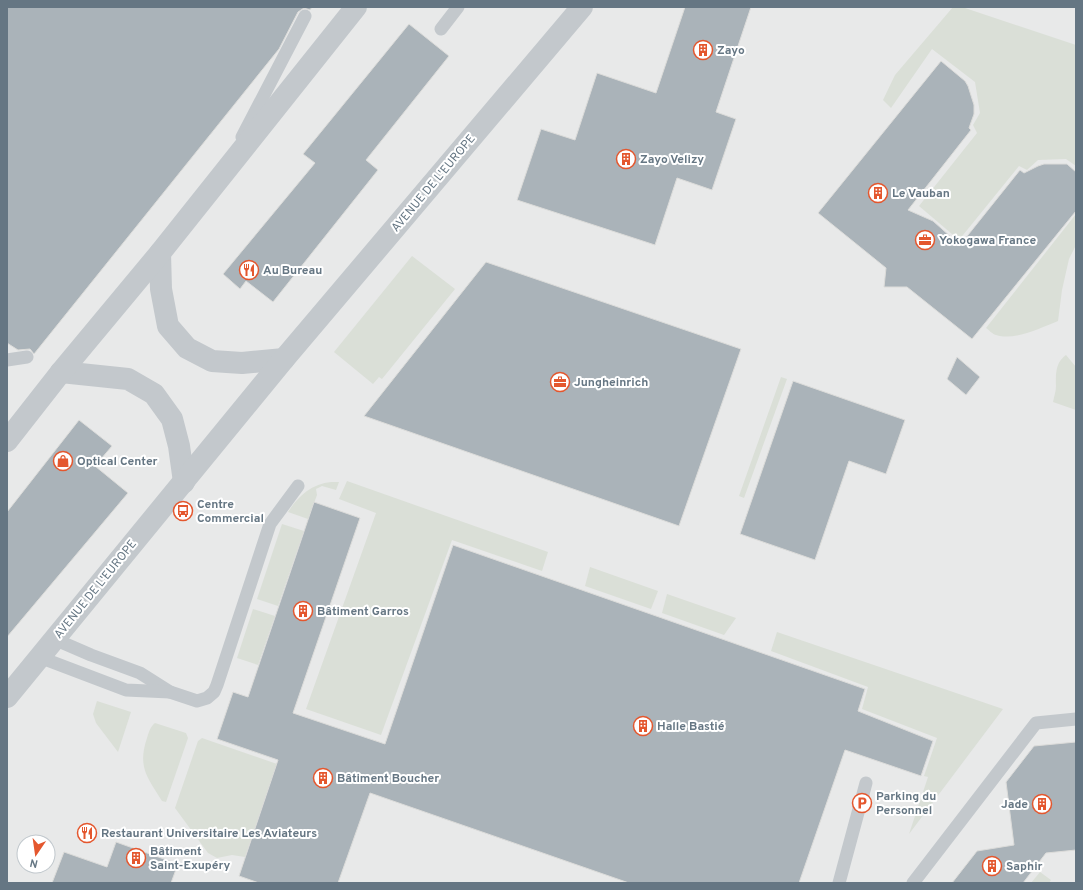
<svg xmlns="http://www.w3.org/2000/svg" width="1083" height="890" viewBox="0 0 1083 890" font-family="Overpass,sans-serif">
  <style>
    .built { fill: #e8e9e9; fill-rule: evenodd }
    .green { fill: #dadfd7 }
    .building { fill: #aab3b9; stroke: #dcdcda }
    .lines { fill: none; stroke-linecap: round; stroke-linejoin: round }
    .service { stroke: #c3c8cc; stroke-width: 13 }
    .minor { stroke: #c3c8cc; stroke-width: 22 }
    .labels { text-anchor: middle; stroke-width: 4; stroke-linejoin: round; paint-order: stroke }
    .poi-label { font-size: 12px; font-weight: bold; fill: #657683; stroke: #fff; text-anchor: start }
    .street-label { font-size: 12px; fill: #657683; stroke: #fff }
  </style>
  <rect width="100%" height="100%" fill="#fafaf8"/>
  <path class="built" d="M7,7H1076V883H7ZM24,842H48V866H24Z"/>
  <g class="green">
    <path d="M953,7H962L1076,45V166L1066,159L1038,160L1027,170L1019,166L959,240L919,206L977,133L973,125L980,113L975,82L932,49L891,108L883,100L895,75Z"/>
    <path d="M1076,214V245L1069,259L1062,290L1058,321C1040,328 1015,341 996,335C992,334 989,330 986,328Z"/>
    <path d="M412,256L455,289L382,379L379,377L373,384L334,352Z"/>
    <path d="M1066,355L1076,367V410L1053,402C1054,397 1056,391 1056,386C1056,374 1055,363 1066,355Z"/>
    <path d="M781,377L787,379L744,498L739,496Z"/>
    <path d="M347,481L548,552L542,571L452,540L381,735L306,709L376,513L339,499Z"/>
    <path d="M331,482H339L336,490L322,486L316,489L317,495L308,519L288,512C299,495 312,484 331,482Z"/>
    <path d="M282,524L304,531L278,606L257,599Z"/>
    <path d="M590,567L658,591L651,609L585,586Z"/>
    <path d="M667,594L736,618L724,635L662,613Z"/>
    <path d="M253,609L275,616L258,665L237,658Z"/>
    <path d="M777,632L1003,709L909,834L928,777L924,776L937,738L862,709L868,687L771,651Z"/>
    <path d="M97,701L131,712L118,752L96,723L93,714Z"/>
    <path d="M155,723L186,733L188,738L166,802L162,801C148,778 137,768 147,738C149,732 150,727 155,723Z"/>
    <path d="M202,738L277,764L245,857L232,855L217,858L208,853L175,808L198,741Z"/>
    <path d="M1040,872L1051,880L1049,883H1031Z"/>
  </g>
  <g class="building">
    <path d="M7,7H312L310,10L304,8L298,12L279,49L34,354L30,349L18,350L7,343Z"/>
    <path d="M685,7H751L716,112L736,119L712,190L677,178L655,245L517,200L541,129L575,140L597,73L656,93Z"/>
    <path d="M409,24L449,56L366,160L378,170L273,302L246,281L240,289L223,274L315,163L303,154Z"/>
    <path d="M941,61L965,81L968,86L974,105V114L969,128L971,130L908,210L933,221L960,245L1020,170L1024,173L1038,166L1044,164H1067L1076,172V211L972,339L907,287H884L886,268L818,213Z"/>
    <path d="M486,262L741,349L679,526L364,416Z"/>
    <path d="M957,357L980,377L966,395L947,379Z"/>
    <path d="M793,381L905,420L886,474L849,461L815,560L740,534Z"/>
    <path d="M79,420L112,446L95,466L128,493L7,637V512Z"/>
    <path d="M314,502L360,518L293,713L385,744L453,545L865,689L858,711L933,741L921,776L845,750L799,883H629L370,793L338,883H259L239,876L278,760L217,739L233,692L248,697Z"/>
    <path d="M1076,742V850L1046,853L1023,883H952L977,851L1014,845L1006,782L1034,746Z"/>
    <path d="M116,842L178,864L171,883H52L64,852L107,867Z"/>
  </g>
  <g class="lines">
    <g class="service">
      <path d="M441,29L458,7"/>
      <path d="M242,137L305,16"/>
      <path d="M7,360L27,357"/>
      <path d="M54,639L91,655L140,673L170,692L197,701L207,698L214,692L217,685L270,524L298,486"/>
      <path d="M39,657L126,690L170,692"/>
      <path d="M839,883L866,783"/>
      <path d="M913,883L1036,723L1076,719"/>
    </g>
    <g class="minor">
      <path d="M160,253L161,289L168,326L187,348L212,361L242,363L284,359"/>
      <path d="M61,372L128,379L154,394L172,419L179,446L184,482"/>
      <path d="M7,441L61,372L160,253L356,7"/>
      <path d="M7,697L284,359L582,7"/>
    </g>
  </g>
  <defs>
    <g id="building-ring" transform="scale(1)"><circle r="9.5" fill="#fff" stroke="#e4572e" stroke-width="1.5"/><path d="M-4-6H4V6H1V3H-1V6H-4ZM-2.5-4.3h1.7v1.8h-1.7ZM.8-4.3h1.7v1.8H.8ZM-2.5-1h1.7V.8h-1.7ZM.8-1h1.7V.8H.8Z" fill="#e4572e"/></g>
    <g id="office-ring" transform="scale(1)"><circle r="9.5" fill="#fff" stroke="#e4572e" stroke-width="1.5"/><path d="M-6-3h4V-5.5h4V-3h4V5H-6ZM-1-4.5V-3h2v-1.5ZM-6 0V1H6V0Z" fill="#e4572e"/></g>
    <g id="restaurant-ring" transform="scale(1)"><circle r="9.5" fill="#fff" stroke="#e4572e" stroke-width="1.5"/><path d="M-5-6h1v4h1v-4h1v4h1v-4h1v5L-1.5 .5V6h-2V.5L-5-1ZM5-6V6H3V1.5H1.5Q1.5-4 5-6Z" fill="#e4572e"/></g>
    <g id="shop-ring" transform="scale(1)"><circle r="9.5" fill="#fff" stroke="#e4572e" stroke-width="1.5"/><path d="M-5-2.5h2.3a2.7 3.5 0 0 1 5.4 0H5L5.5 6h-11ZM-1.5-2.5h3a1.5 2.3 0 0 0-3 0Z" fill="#e4572e"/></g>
    <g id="bus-ring" transform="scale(1)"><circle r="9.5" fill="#fff" stroke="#e4572e" stroke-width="1.5"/><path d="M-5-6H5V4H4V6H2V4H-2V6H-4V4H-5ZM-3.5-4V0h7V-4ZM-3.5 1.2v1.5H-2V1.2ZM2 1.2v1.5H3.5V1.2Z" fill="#e4572e"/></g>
    <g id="parking-ring" transform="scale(1)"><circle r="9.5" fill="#fff" stroke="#e4572e" stroke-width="1.5"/><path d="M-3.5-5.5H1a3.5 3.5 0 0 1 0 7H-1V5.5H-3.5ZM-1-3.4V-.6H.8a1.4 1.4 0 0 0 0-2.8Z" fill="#e4572e"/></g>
  </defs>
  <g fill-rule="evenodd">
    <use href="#building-ring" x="703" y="50"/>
    <use href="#building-ring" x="626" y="159"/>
    <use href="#building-ring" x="878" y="193"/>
    <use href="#office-ring" x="925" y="240"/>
    <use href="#restaurant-ring" x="249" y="270"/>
    <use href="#office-ring" x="560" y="382"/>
    <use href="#shop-ring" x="63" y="461"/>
    <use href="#bus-ring" x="183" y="511"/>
    <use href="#building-ring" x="303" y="611"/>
    <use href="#building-ring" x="643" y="726"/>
    <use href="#building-ring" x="323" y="778"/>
    <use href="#parking-ring" x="862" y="803"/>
    <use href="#building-ring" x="1042" y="804"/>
    <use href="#restaurant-ring" x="87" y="833"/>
    <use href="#building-ring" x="136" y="858"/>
    <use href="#building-ring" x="992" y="866"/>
  </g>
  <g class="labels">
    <g class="poi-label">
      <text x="717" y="54">Zayo</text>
      <text x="640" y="163">Zayo Velizy</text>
      <text x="892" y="197">Le Vauban</text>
      <text x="939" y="244">Yokogawa France</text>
      <text x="263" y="274">Au Bureau</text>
      <text x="574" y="386">Jungheinrich</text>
      <text x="77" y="465">Optical Center</text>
      <text x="197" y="508">Centre<tspan x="197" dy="14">Commercial</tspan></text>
      <text x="317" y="615">Bâtiment Garros</text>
      <text x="657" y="730">Halle Bastié</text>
      <text x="337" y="782">Bâtiment Boucher</text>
      <text x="876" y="800">Parking du<tspan x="876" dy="14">Personnel</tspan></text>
      <text x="1028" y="808" text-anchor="end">Jade</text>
      <text x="101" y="837">Restaurant Universitaire Les Aviateurs</text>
      <text x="150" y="855">Bâtiment<tspan x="150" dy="14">Saint-Exupéry</tspan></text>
      <text x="1006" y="870">Saphir</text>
    </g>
    <g class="street-label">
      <text transform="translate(433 183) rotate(-50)" y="4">AVENUE DE L'EUROPE</text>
      <text transform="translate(95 589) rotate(-51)" y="4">AVENUE DE L'EUROPE</text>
    </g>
  </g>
  <rect width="1083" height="890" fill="none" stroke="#657683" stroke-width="16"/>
  <g transform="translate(36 854) rotate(193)"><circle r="19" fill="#ffffff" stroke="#c1c8cd"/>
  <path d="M0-3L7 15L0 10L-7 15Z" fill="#e4572e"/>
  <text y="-6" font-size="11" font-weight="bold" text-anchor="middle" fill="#657683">N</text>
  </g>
</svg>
